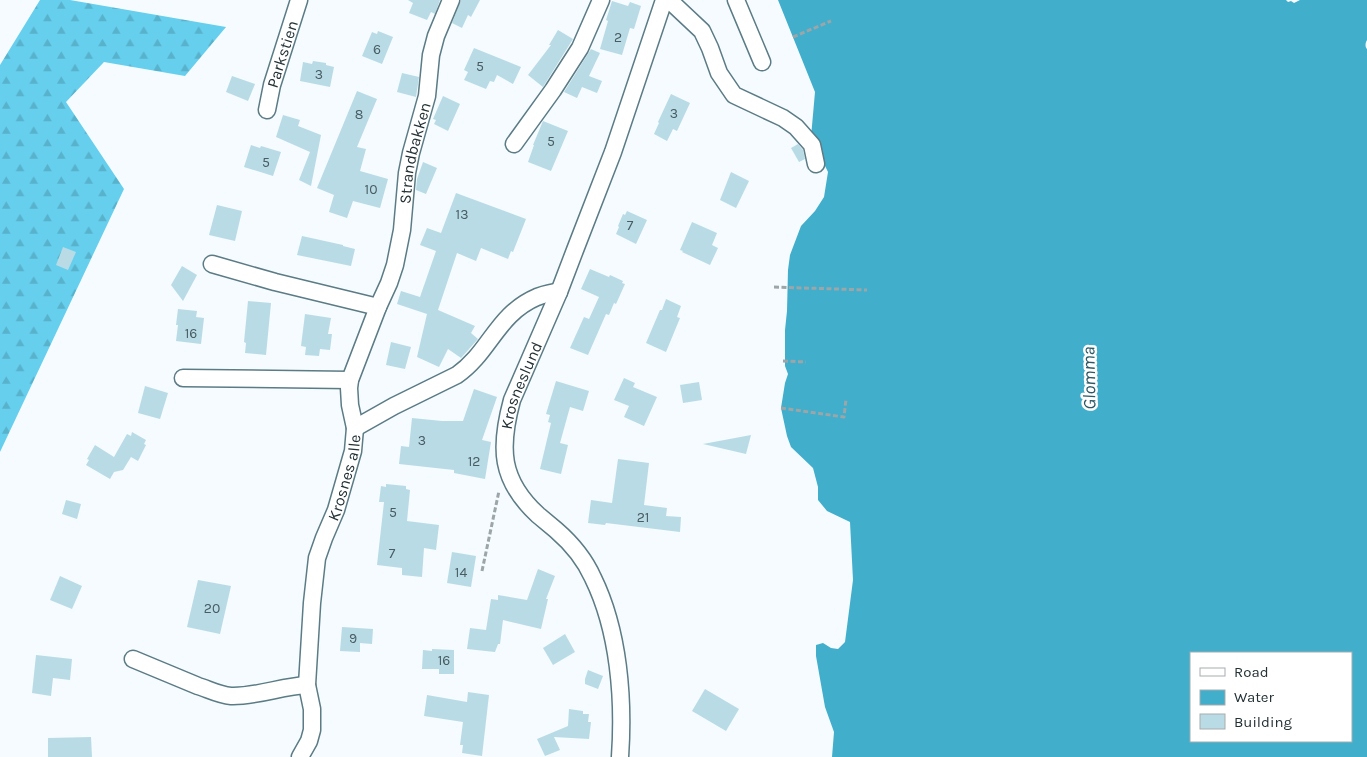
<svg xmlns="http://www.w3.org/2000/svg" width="1367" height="757" viewBox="0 0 1367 757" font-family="Karla,sans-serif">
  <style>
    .forest { fill: url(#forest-firs) }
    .water { fill: #41aecb; fill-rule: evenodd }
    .building { fill: #b9dbe6 }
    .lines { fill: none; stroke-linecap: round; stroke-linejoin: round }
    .minor-casing { stroke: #5b7b85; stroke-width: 19 }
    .path { stroke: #9ca5a8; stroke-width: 3; stroke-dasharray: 5 2.5; stroke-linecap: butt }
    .minor { stroke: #fff; stroke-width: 16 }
    .labels { text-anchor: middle; stroke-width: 5; stroke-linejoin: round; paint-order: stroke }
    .number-label { font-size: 14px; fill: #485c61 }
    .street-label { font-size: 16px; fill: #233135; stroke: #fff }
    .water-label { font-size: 18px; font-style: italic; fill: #2b5865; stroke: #fff }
  </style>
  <defs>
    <pattern id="forest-firs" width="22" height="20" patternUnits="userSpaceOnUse" patternTransform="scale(1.25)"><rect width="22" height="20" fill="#66cfed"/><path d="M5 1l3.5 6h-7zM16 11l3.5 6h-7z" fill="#58b2cc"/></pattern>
  </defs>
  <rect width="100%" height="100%" fill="#f5fbfe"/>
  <path class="forest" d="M40,0H70L226,27L185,76L104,62L66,102L124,189L0,452V65Z"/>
  <path class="water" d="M778,0H1286L1288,2L1291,1L1294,3L1300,0H1367V40C1365,43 1365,47 1367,49V757H832L834,732L825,707L816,656V645L823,643L831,648L838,649L845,642L853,580L850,522L827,511L818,500V487L813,468L791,447L787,436L781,408L785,383L788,374L785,366V330L787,311L788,270L790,255L801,226L815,211L824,197L828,172L811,137L815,92ZM1191,653H1351V741H1191Z"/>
  <g class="building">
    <path d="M408,0H440L435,14L431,12L427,20L409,13L413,3Z"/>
    <path d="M461,0H480L471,17L468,15L462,28L452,23Z"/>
    <path d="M612,1L628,6L630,2L641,6L634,29L630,28L622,55L600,49L608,21L606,20Z"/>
    <path d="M558,30L573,39L543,87L528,75L551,45H549Z"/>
    <path d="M378,31L393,37L382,64L362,56L372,32L377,34Z"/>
    <path d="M474,48L521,67L513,84L497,75L494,82L490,81L486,89L464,80L468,72L464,70Z"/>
    <path d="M591,49L600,53L589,76L602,81L597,93L582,87L577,98L564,92Z"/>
    <path d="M313,61L326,63V65L334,67L330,87L300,81L303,62L312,64Z"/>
    <path d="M402,73L419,77L416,97L397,92Z"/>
    <path d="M232,76L255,84L248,101L226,92Z"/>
    <path d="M357,91L377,99L357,147L366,149L360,171L388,179L380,208L353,201L347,218L329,212L334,195L317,188Z"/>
    <path d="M671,94L690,103L677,131L673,129L667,141L654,134L659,123L658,122Z"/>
    <path d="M443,96L460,104L448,131L434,124L436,120L433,119Z"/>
    <path d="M283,115L300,120L298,126L321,135L311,186L299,180L310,152L276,137Z"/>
    <path d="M543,121L568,131L551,171L528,162L534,145H533Z"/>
    <path d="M798,144L803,150L805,159L799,162L791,148Z"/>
    <path d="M251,145L260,148L261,146L281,152L273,176L244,167Z"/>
    <path d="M423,162L437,168L426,194L416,190L417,179Z"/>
    <path d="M731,172L749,181L736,208L720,200Z"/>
    <path d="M456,193L526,219L513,252L511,251L508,259L481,248L476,261L457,253L438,310L475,326L471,333L478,339L461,358L448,349L439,367L417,357L427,314L397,304L401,291L420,297L436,251L420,245L427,228L441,233Z"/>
    <path d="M217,205L242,211L235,241L209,235Z"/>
    <path d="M627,211L647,220L636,244L616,234L619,227L618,226L623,214L625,215Z"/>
    <path d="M692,222L717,233L712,245L718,248L710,265L682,252L683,251L680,250Z"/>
    <path d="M302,236L343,245V246L355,249L351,266L297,255Z"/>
    <path d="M63,247L76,252L68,270L56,265Z"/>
    <path d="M182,266L197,275L183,301L171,285Z"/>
    <path d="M590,269L609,277L610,275L623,281L622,283L625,284L616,304L614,303L609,315L606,314L588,355L570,348L584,317L589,319L599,297L581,289Z"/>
    <path d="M666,299L681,306L677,317L680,318L666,352L646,343L660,310H662Z"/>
    <path d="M248,301L271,303L266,355L245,353L246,343L244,342Z"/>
    <path d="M178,309L197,311L196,317L204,318L201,344L176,341L178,325H176Z"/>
    <path d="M305,314L331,318L328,334H332L330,350L320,349L319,356L305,355L306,347L301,346Z"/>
    <path d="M391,342L411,347L405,369L386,365Z"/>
    <path d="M624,378L635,383L633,387L657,397L644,426L624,417L629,406L614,400Z"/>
    <path d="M556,381L589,391L583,411L570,407L560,443L568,445L561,474L540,469L551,423L548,422L550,415L546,414Z"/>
    <path d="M699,382L702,400L683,403L680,385Z"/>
    <path d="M145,386L168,393L160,419L138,413Z"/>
    <path d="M474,389L497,397L482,440L491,442L485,479L454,473V470L399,464L401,446L409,447L412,418L442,421H463Z"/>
    <path d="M132,432L146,440L144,444L146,445L138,461L131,457L123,470L114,472L110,479L86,465L89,460L87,459L95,445L114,457L127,434L131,436Z"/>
    <path d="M751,435L746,454L703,444Z"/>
    <path d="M618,459L649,463L644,505L667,508L666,516L681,517L680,532L606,523L605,525L588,523L591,500L612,503Z"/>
    <path d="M386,484L406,486V489L410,490L407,521L439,525L436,550L424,548L422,577L402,575V568L377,565L384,502H379L381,486L386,487Z"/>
    <path d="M66,500L81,504L77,519L62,514Z"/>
    <path d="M452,552L476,556L471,587L447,583Z"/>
    <path d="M538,569L555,576L546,599H548L541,629L503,620L500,644H498L495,652L467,649L470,628L486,630L491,599L498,600V595L527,600Z"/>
    <path d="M60,576L82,586L72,609L50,600Z"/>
    <path d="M198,580L231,586L220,634L187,627Z"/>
    <path d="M342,627L373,629L372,644L360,643V652L340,651Z"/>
    <path d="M565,634L575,652L553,665L543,648Z"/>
    <path d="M432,649L454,650V674H439V669H422L423,650L432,651Z"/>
    <path d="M36,655L72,659L70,680L53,678L51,696L32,693Z"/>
    <path d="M588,670L603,676L598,689L585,684V679Z"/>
    <path d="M705,689L739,709L726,731L692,711Z"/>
    <path d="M468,692L489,695L482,756L462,753L463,745H460L463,722L424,716L427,695L467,702Z"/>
    <path d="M569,709L583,711V714H589L588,722H591L589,739L554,737L560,750L545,756L537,739L568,726Z"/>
    <path d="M91,737L92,757H48V738Z"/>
  </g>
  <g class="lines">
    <g class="minor-casing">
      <g id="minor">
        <path d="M669,0L702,31L710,48L719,73L734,95L783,118L796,127L812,145L816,164"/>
        <path d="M736,0L762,62"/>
        <path id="s1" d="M267,110L272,85L299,0"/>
        <path d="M514,144L553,90L580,48L601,0"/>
        <path d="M212,264L275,282L378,307"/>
        <path d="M183,378L350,380"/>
        <path d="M355,428L394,406L457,375C490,352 497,314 537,297C545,294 551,292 559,292"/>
        <path d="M133,659C155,668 176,677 198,686C208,689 219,695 231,696C255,697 283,686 307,685"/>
        <path id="s2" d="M300,757L309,741L312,730V709L307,685L312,603L317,558L324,538L336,510L353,451L355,428L350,405L349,388L350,380L378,307L389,283L395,265L402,230L407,173L411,153L427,96L431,55L436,36L451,0"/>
        <path id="s3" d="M620,757C624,699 619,631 593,578C585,560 571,543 556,530C550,525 544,520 538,515C500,480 499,448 512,400L559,292L575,250L613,152L664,0"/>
      </g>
    </g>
    <g class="path">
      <path d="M793,37L831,21"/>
      <path d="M774,287L867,290"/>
      <path d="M783,361L806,362"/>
      <path d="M781,408L844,417L846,399"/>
      <path d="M482,571L499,491"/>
    </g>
    <use href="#minor" class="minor"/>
  </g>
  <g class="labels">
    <g class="number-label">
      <text x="618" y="42">2</text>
      <text x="377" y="54">6</text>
      <text x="480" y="71">5</text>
      <text x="319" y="79">3</text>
      <text x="674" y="118">3</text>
      <text x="359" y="119">8</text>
      <text x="551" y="146">5</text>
      <text x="266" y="167">5</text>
      <text x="371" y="194">10</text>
      <text x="462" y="219">13</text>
      <text x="630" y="230">7</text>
      <text x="191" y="338">16</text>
      <text x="422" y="445">3</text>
      <text x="474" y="466">12</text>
      <text x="393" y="517">5</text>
      <text x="643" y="522">21</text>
      <text x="392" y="558">7</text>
      <text x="461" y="577">14</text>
      <text x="212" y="613">20</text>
      <text x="353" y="643">9</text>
      <text x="444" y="665">16</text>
    </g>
    <g class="street-label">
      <text dy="6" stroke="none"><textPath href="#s1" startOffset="58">Parkstien</textPath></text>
      <text dy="6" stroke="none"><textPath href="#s2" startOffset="625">Strandbakken</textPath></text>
      <text dy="6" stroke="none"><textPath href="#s3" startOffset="410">Krosneslund</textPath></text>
      <text dy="6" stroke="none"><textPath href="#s2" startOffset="288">Krosnes alle</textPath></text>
    </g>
    <g class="water-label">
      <text transform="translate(1089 378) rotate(-91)" y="6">Glomma</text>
    </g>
  </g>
  <rect x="1190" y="652" width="162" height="90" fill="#ffffff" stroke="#a7adae"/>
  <rect x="1200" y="668" width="25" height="8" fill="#ffffff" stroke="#a7adae"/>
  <text x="1234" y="677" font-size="15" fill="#233135">Road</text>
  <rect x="1200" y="690" width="25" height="15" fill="#41aecb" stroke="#a7adae"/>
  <text x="1234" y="702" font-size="15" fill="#233135">Water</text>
  <rect x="1200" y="714" width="25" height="15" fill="#b9dbe6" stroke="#a7adae"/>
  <text x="1234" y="727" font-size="15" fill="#233135">Building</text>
</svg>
